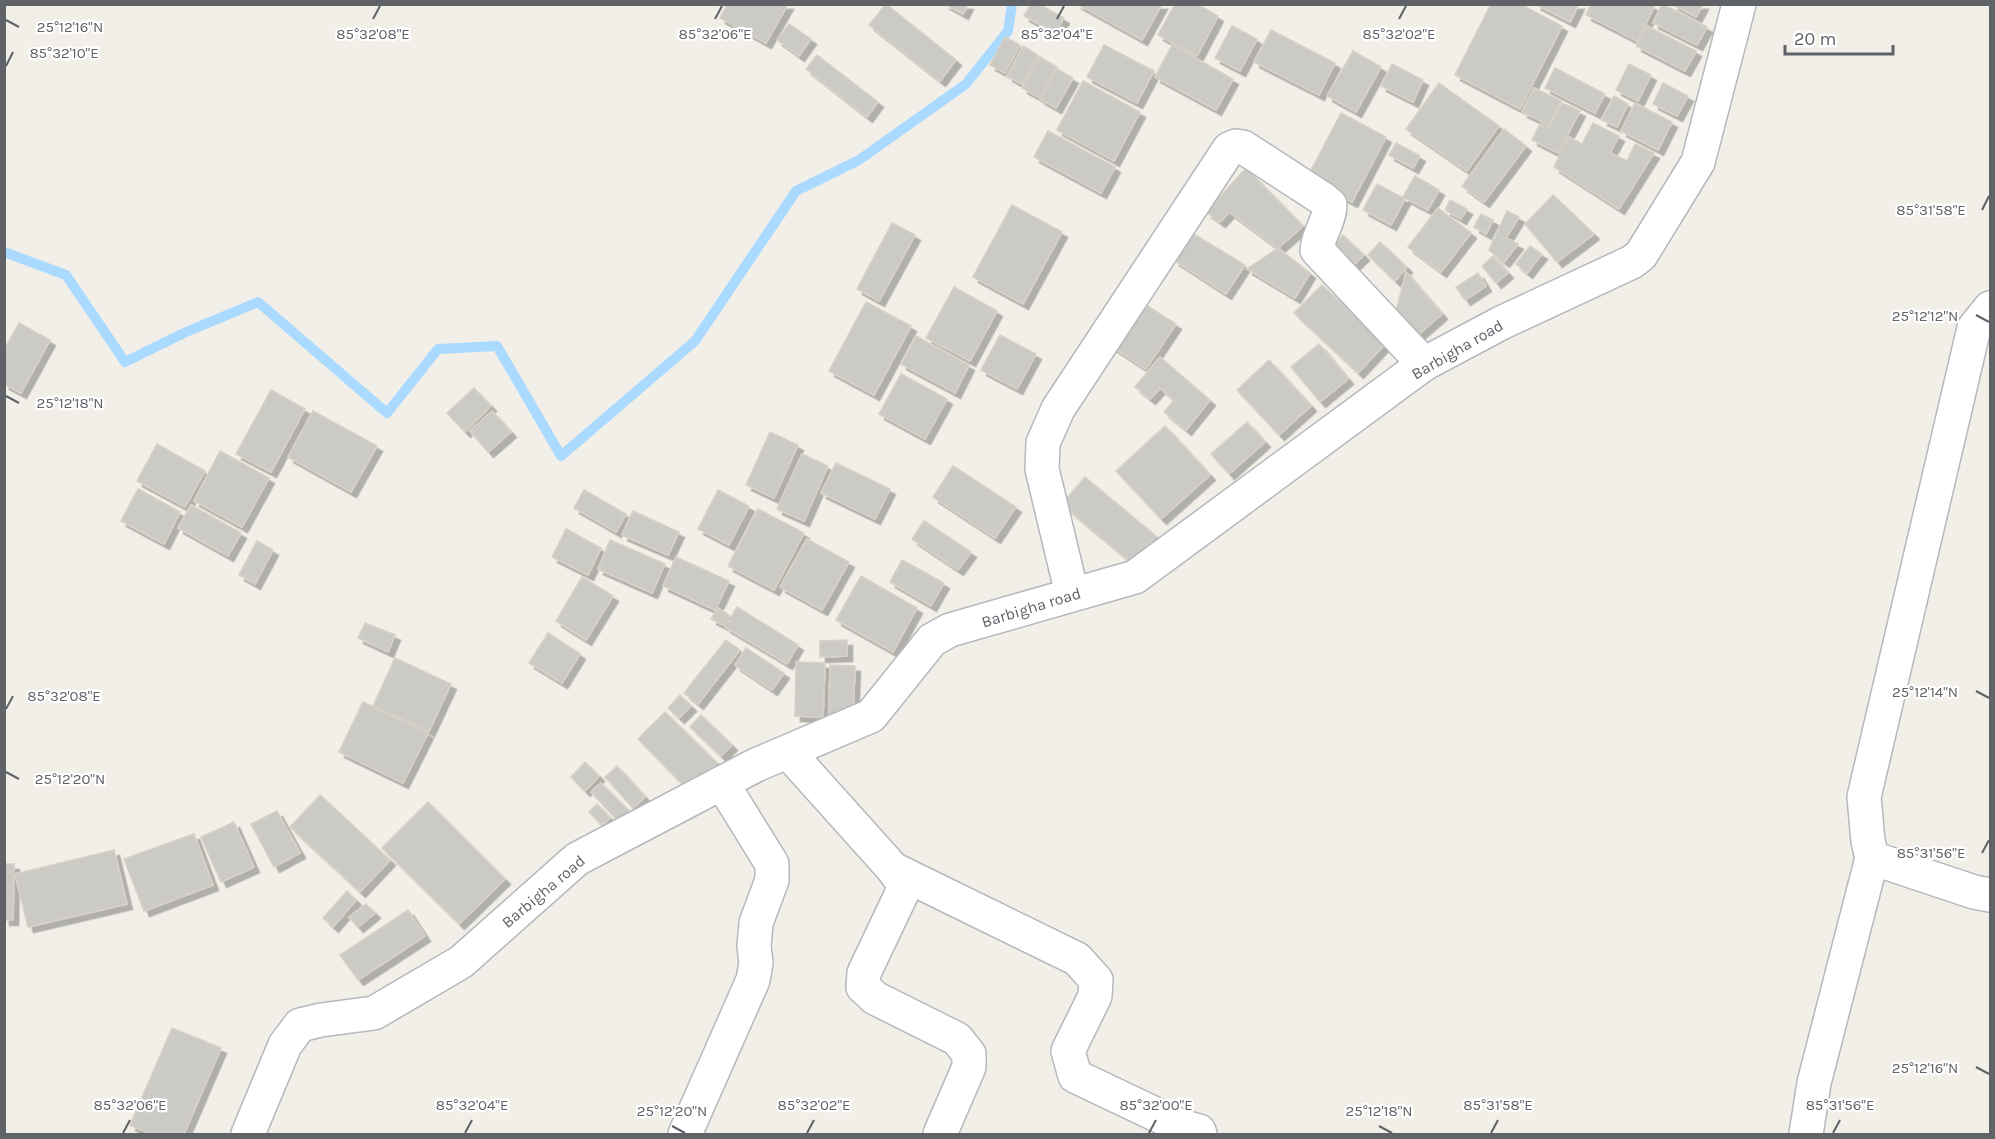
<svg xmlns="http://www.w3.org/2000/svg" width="1995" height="1139" viewBox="0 0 1995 1139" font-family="Karla,sans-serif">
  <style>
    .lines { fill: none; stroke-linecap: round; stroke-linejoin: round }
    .stream { stroke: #aadaff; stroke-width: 10 }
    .building { fill: #cccac5; stroke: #d6d1c6; stroke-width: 1.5; filter: url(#shadow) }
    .minor-casing { stroke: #b5b8bc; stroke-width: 36 }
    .minor { stroke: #fff; stroke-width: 33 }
    .ticks { fill: none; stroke: #5f6368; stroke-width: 2 }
    .labels { text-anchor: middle; stroke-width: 4.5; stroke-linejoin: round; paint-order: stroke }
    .street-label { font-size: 16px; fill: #5f6368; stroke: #fff }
    .ticks-label { font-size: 15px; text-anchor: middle; fill: #5f6368; stroke: #fff; stroke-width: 4.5; stroke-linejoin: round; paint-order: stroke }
  </style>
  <defs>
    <filter id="shadow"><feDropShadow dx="5.5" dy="5.5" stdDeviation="0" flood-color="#0004"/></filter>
  </defs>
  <rect width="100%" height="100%" fill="#f1efe8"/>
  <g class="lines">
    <path class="stream" d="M4,252L66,275L125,362L186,332L258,302L387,413L438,349L497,346L561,456L695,341L796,191L859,160L966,84L1008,31L1012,4"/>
  </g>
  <g class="building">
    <path d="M728,4H788L766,43L720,18Z"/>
    <path d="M886,4L956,60L940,81L869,25Z"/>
    <path d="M945,4H968L963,14Z"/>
    <path d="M1031,4H1039L1064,18L1055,33L1024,16Z"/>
    <path d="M1077,4H1162L1142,40Z"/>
    <path d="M1175,4H1197L1218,16L1197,56L1158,35Z"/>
    <path d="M1491,4H1520L1562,26L1520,109L1455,75Z"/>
    <path d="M1535,4H1579L1570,22Z"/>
    <path d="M1591,4H1650L1654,7L1637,41L1586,15Z"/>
    <path d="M1662,4L1707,27L1697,45L1653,23Z"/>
    <path d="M1672,4H1703L1696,17Z"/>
    <path d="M789,24L811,39L799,56L777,40Z"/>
    <path d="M1232,26L1257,39L1240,71L1215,58Z"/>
    <path d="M1647,26L1696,51L1685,71L1636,46Z"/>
    <path d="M1271,30L1335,63L1319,95L1254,62Z"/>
    <path d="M1005,37L1020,45L1005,73L990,65Z"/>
    <path d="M1104,45L1154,71L1137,103L1087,77Z"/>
    <path d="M1172,45L1233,79L1216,110L1155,77Z"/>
    <path d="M1023,46L1038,55L1022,84L1007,76Z"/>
    <path d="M1353,51L1381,67L1356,112L1327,96Z"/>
    <path d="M817,55L878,102L867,117L806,69Z"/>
    <path d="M1040,57L1057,67L1040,98L1022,88Z"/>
    <path d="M1392,64L1423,80L1413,102L1381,86Z"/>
    <path d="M1629,64L1651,75L1638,101L1616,90Z"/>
    <path d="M1555,68L1605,94L1595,113L1545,88Z"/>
    <path d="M1057,69L1073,78L1056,108L1040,99Z"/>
    <path d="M1083,81L1140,112L1114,161L1057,130Z"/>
    <path d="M1439,83L1499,126L1467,171L1406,129Z"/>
    <path d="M1663,83L1688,96L1677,116L1653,104Z"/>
    <path d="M1534,88L1561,101L1549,125L1522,112Z"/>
    <path d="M1614,96L1628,104L1617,127L1602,120Z"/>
    <path d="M1562,103L1580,111L1558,153L1532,140L1540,124L1549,128Z"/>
    <path d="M1635,103L1672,122L1658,150L1621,131Z"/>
    <path d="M1341,113L1386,137L1352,202L1307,178Z"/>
    <path d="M1593,123L1619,136L1610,153L1627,161L1635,144L1654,153L1619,209L1554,167L1569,137L1582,144Z"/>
    <path d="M1504,129L1526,146L1484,202L1462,186Z"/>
    <path d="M1048,131L1115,167L1101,193L1034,157Z"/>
    <path d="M1396,143L1420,156L1413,168L1389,155Z"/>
    <path d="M1246,168L1303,226L1278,248L1229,212L1220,222L1206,212Z"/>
    <path d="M1415,176L1439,190L1428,210L1403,197Z"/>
    <path d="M1377,184L1405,199L1391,225L1363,210Z"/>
    <path d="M1553,195L1594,234L1557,262L1525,224Z"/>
    <path d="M1450,200L1467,209L1461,219L1445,210Z"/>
    <path d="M1012,205L1062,232L1023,304L973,277Z"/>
    <path d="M1438,208L1471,233L1441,272L1408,247Z"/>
    <path d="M1507,211L1519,217L1506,238L1518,244L1504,262L1489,250Z"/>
    <path d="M1481,214L1493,220L1486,234L1474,227Z"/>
    <path d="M892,223L915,235L879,301L857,289Z"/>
    <path d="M1192,233L1245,265L1226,294L1174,260Z"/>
    <path d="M1343,235L1364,255L1355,264L1334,245Z"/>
    <path d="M1380,242L1407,267L1395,281L1368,255Z"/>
    <path d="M1530,246L1542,254L1527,273L1516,264Z"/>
    <path d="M1278,248L1310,273L1295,298L1247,269Z"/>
    <path d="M1493,256L1508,273L1496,283L1482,266Z"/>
    <path d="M1406,272L1442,314L1418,335L1396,311Z"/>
    <path d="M1478,273L1486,286L1465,300L1456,287Z"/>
    <path d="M1322,285L1385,344L1358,373L1294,313Z"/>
    <path d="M954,287L997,311L970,361L926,338Z"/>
    <path d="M1140,301L1176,324L1146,369L1111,346Z"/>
    <path d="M866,302L911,326L874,395L829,371Z"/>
    <path d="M19,323L50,340L21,393L4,384V350Z"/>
    <path d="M1000,335L1036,354L1017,389L981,370Z"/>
    <path d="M916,336L969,365L955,393L901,364Z"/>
    <path d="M1319,344L1348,379L1320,402L1291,367Z"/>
    <path d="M1160,357L1210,400L1186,430L1164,412L1174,400L1160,388L1150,399L1135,387Z"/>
    <path d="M1269,360L1311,406L1279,435L1237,390Z"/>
    <path d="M901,374L947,399L925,439L879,414Z"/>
    <path d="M474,388L491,406L465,432L447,413Z"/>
    <path d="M271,390L305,409L271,472L236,454Z"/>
    <path d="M313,411L377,446L351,492L288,457Z"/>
    <path d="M492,411L511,432L488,452L470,431Z"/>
    <path d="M1247,422L1265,442L1229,474L1211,454Z"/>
    <path d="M1165,426L1210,475L1161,519L1116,471Z"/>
    <path d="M770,432L798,445L774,498L746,485Z"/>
    <path d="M157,444L205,471L185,507L137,481Z"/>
    <path d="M220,451L269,478L242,527L194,501Z"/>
    <path d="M802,454L828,466L804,521L777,509Z"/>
    <path d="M836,463L890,489L875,519L821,493Z"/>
    <path d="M953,466L1016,507L995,538L933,497Z"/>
    <path d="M1085,477L1156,536L1133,564L1062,504Z"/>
    <path d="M138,489L180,512L164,544L121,521Z"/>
    <path d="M584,490L626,514L616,532L574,508Z"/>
    <path d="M718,490L749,506L729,545L698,529Z"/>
    <path d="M191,505L241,533L228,556L178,528Z"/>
    <path d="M758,509L804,533L774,590L728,566Z"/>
    <path d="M633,511L679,532L668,555L622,535Z"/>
    <path d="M924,521L971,552L958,570L912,539Z"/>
    <path d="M566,529L601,548L588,575L552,557Z"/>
    <path d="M807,539L849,562L822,610L780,587Z"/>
    <path d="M610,540L665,564L652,593L598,569Z"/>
    <path d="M257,541L273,550L255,584L239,575Z"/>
    <path d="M676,557L729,581L715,610L663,586Z"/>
    <path d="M902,560L944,583L931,606L890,582Z"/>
    <path d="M861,576L917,608L893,652L836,620Z"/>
    <path d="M582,577L613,596L586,640L556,621Z"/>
    <path d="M737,607L798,645L787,664L725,627Z"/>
    <path d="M718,608L729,615L723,625L711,619Z"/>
    <path d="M365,623L395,635L388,652L358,638Z"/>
    <path d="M548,633L580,654L562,683L529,663Z"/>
    <path d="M726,640L740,650L698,704L684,693Z"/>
    <path d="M847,640V656L820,657V641Z"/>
    <path d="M746,648L784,673L772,690L735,665Z"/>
    <path d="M395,658L451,684L429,731L373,706Z"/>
    <path d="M796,662L825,663L823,717L795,716Z"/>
    <path d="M830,665L855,666L853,721H829Z"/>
    <path d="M680,695L691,706L679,718L668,708Z"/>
    <path d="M363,702L428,733L403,783L339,752Z"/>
    <path d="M665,712L717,763L689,791L638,739Z"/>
    <path d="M701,715L732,745L721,756L690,727Z"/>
    <path d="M585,762L599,776L585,791L571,777Z"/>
    <path d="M617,766L645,797L633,808L605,777Z"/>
    <path d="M601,783L630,812L619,822L591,792Z"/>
    <path d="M320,795L390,860L360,892L290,827Z"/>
    <path d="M428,802L505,879L459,924L382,848Z"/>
    <path d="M597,804L610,818L602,825L589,812Z"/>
    <path d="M277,811L300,853L274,867L251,824Z"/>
    <path d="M234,822L254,867L221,882L201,837Z"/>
    <path d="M194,834L213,885L144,911L124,859Z"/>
    <path d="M114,850L127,904L28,927L15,874Z"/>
    <path d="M4,864H14L13,920H4Z"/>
    <path d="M347,891L356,900L333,927L323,918Z"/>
    <path d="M366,904L375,913L358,927L349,917Z"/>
    <path d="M408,910L425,936L358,980L340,955Z"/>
    <path d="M172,1028L221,1048L184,1134H151L130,1125Z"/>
  </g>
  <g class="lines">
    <g class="minor-casing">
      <g id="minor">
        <path d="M1072,594L1042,469L1043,443L1058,409L1229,149L1236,146L1243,147L1323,199L1330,205C1330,221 1318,234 1317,250L1424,364"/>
        <path d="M788,752L893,869L903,883L902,893L864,973L863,987L875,998L957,1039L969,1054V1067L940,1134"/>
        <path d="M1872,858L1974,892L1990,895"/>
        <path d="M893,869L1077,959L1096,980L1095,996L1068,1051L1075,1076L1178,1125L1199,1131L1200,1134"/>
        <path d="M248,1134L285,1045L300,1025L321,1020L374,1013L461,962L577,859L756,765L871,716L932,640L950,630L1135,577L1424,364L1501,323L1632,262L1641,255L1698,162L1739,4"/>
        <path d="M685,1134L753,980L756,963L754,946L756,923L772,880V864L722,783"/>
        <path d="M1806,1134L1814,1083L1872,858L1868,841L1864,797L1974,328L1990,308"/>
      </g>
    </g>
    <use href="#minor" class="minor"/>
  </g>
  <path class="ticks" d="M373,19L380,6M715,19L722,6M1057,19L1064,6M1399,19L1406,6M6,20L19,27M6,66L13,52M1982,210L1989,196M1976,315L1989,322M6,396L19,403M1976,691L1989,698M6,709L13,696M6,772L19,779M1982,853L1989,840M1976,1067L1989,1074M672,1126L685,1133M1379,1126L1392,1133M123,1133L130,1120M465,1133L472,1120M807,1133L814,1120M1149,1133L1156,1120M1491,1133L1498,1120M1833,1133L1840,1120"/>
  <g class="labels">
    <g class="street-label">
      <text transform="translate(1457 349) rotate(-30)" y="6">Barbigha road</text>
      <text transform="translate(1031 607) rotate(-17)" y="6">Barbigha road</text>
      <text transform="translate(543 891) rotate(-40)" y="6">Barbigha road</text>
    </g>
  </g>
  <g class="ticks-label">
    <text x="70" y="32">25°12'16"N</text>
    <text x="373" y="39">85°32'08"E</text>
    <text x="715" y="39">85°32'06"E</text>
    <text x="1057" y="39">85°32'04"E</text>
    <text x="1399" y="39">85°32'02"E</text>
    <text x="64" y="58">85°32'10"E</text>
    <text x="1931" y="215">85°31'58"E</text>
    <text x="1925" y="321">25°12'12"N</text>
    <text x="70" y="408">25°12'18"N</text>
    <text x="1925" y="697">25°12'14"N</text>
    <text x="64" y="701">85°32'08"E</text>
    <text x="70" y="784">25°12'20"N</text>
    <text x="1931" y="858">85°31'56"E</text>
    <text x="1925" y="1073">25°12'16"N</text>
    <text x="130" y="1110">85°32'06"E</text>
    <text x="472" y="1110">85°32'04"E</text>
    <text x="814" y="1110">85°32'02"E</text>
    <text x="1156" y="1110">85°32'00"E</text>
    <text x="1498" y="1110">85°31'58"E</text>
    <text x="1840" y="1110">85°31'56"E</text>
    <text x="672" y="1116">25°12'20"N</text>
    <text x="1379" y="1116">25°12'18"N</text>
  </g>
  <rect width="1995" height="1139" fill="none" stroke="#5f6368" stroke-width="12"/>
  <path d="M1785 45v9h108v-9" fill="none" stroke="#5f6368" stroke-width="3"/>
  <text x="1794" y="45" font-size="18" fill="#5f6368" stroke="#ffffff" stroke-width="4.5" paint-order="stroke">20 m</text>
</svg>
